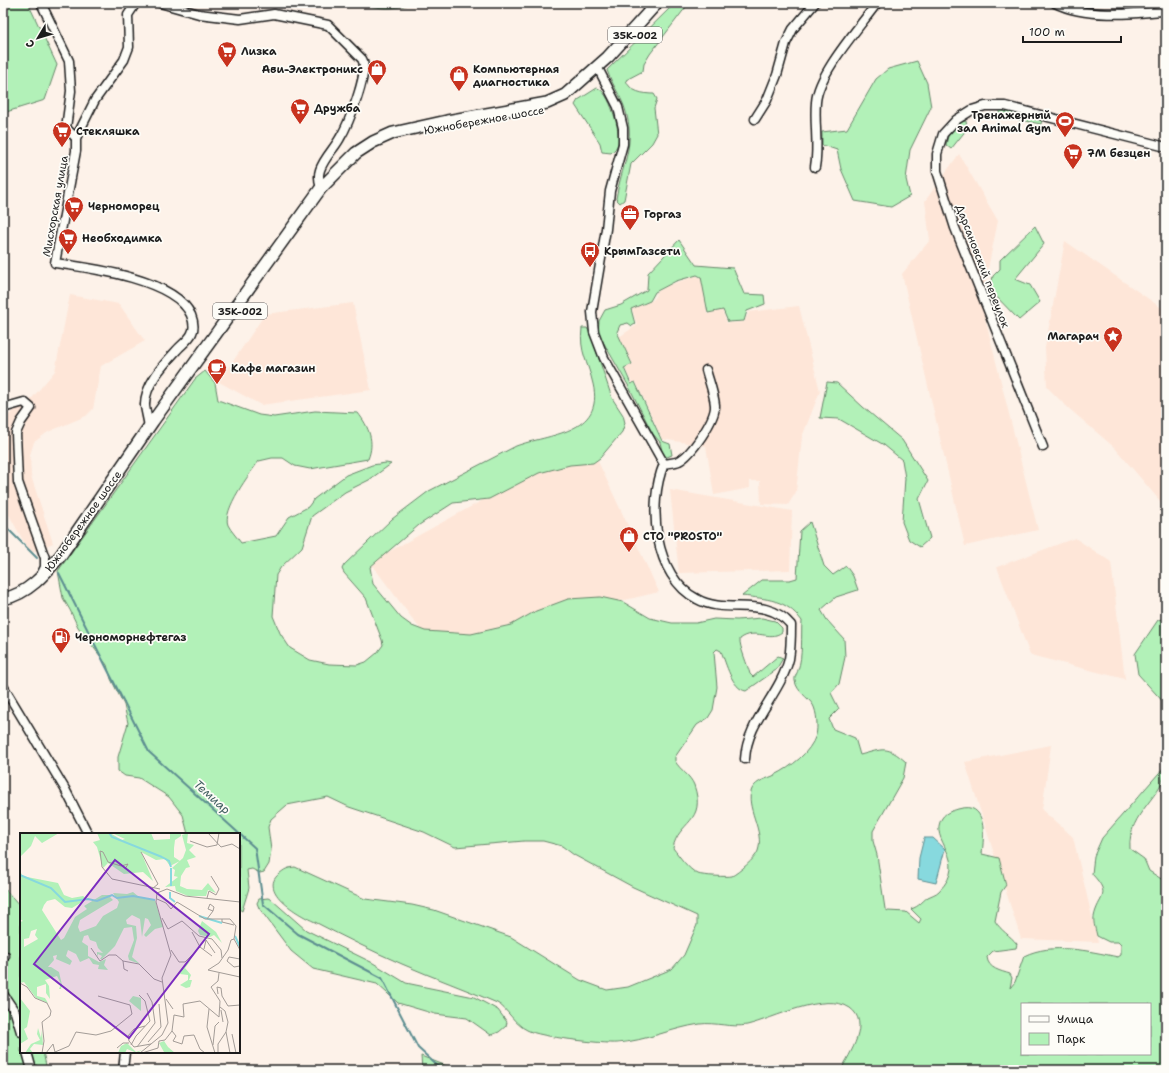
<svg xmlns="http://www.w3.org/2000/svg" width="1169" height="1073" viewBox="0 0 1169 1073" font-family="'Shantell Sans',sans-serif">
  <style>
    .built { fill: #fee6d8 }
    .green { fill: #b2f1b8; stroke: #67866a; fill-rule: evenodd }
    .water { fill: #87d9de; stroke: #5c8d90 }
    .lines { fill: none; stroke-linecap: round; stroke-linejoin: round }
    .stream { stroke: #5c8d90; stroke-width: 2 }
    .minor-casing { stroke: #1c1c1c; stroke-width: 11 }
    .highway-casing { stroke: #1c1c1c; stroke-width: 14 }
    .minor { stroke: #fdfcf7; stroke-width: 8 }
    .highway { stroke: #fdfcf7; stroke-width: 11 }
    .labels { text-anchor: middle; stroke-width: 3.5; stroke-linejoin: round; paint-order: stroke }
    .shield { fill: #fdfcf7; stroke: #605f5e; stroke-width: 1 }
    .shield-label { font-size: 10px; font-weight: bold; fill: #1c1c1c }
    .poi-label { font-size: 11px; font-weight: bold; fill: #1c1c1c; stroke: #fdfcf7; text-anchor: start }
    .street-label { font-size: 11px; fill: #1c1c1c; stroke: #fdfcf7 }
    .water-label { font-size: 12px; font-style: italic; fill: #415e60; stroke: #fdfcf7 }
    .inset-river { fill: none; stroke: #87d9de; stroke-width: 2 }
    .inset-road { fill: none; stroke: #a39c97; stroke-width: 1 }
    .view { fill: #7b2cbf; fill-opacity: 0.15; stroke: #7b2cbf; stroke-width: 2 }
    .inset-edge { fill: none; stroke: #1c1c1c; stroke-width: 2 }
  </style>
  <rect width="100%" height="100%" fill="#fdf2e9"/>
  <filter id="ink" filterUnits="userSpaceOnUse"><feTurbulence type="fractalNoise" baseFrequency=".025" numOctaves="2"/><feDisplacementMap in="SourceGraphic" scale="8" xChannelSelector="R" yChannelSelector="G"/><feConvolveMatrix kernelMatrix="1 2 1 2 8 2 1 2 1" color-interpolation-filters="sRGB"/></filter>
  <g filter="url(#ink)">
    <g class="built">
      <path d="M959,154L998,221L981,302L1038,530L965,546L902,274L930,240L925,201Z"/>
      <path d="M1065,241L1166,311V508L1115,448L1066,406L1047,387L1045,348Z"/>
      <path d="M696,276L702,278L707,314L722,310L727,323L744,322L749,312L799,306L820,391L802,437L796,492L788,505L761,504L760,481H750V488L714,495L706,446L662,439L636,382L632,383L625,368L633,364L619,337L637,325L632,309L653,300L657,292L669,285Z"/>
      <path d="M70,295L119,304L145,341L101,366L93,409L86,416L48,432L34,442L30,455L31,476L53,543L30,553L3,504V421L13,411L28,403L55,371Z"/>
      <path d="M353,303L371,390L261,405L219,382L265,314Z"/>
      <path d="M589,442L659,592L432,645L370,562Z"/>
      <path d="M670,490L792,511L790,570L679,573Z"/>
      <path d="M1075,538L1111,562L1125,679L1030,655L997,567Z"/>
      <path d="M1051,745L1042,810L1073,837L1098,942L1021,939L965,762Z"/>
    </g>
    <g class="green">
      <path d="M3,3H28L57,65L45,100L3,113Z"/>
      <path d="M357,3H411C394,11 375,8 357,3Z"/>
      <path d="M675,3H689L650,54L644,64L643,71L626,80C629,92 644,94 654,94L657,99L654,108L657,134L652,143L631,164L624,200L620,203L616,199C621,167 636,146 626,112C622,97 612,85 607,70Z"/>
      <path d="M917,61L927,83L931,107L910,150L906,179L910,196L891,207L855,201L841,169L837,150L822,145V132L847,129L876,79L888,69Z"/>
      <path d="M597,88C609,90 621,132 618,143C617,148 614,150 611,153L602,152L600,143L575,105L578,100Z"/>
      <path d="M999,110L1042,120L1041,124L999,116Z"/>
      <path d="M966,121L967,129L951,149L946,145L948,136L959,122Z"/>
      <path d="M1035,226L1044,244L1015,279L1030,285L1040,302L1019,320L990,290L993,276L1000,269V260Z"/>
      <path d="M679,240L696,265L733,268L744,294L764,295L765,304L747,311L744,321L728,322L723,310L708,313L701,277L697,275L676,281L655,292L650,301L631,309L635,324L632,326L628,323L620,325L617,332L632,364L624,368L631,384L635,382L662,441L670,444L672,455L667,457L663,456L660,442L653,434L628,385L598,333L599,321L605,310L621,305L647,290L648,273Z"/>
      <path d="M582,328H587L591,335L612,398L623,415L625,423L622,432L600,458L593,463L570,465L539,473L489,499L453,503L419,525L370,567L373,584L401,618L412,626L425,631L471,634L511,625L536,611L568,599L600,597L623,602L650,618L672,623H696L714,619L737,620L762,618L775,621L782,628V632C769,642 756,627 740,639C739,646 748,666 750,674L753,677L778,656L783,658L776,670L746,691C732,689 726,663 721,651L717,649L714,652L717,687L713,710L708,718L697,725L675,757V761C680,770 690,775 694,785C707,823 678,821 673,848C680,857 688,869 698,874C703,876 727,877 732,876C738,873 756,858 758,851C765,831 744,806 752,789C757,780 767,779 775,775C791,767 810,753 816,735C818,728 817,712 813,705C808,697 797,692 795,681C794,677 797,674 798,670C803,656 801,636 802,621C786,599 767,599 742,596L762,580H790L797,578L800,531L810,522L824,566L833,575L846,566L853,576L858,590L836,597L821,610L827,620L844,639L845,657L839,684L831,693L839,709L829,719L833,729L855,738L860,755C883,749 887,745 906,762L903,778L873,831V841L877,855L885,909L888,911L906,912L919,923L921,919L911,909C920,906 921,902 928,897C932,895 936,894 939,891C971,859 927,841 942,818C946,812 952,811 958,809C988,800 984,837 982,854L999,858L1006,885L1001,892L995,921C1001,931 1010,935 1017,944L1016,948L993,951L987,957C988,969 1001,971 1010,974L1012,978L1010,988L1015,982L1024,956C1052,942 1089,951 1118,957L1121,955V945L1118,942H1109L1097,936C1096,931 1093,923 1094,917C1098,896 1113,896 1092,874L1094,856L1102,838L1166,765C1166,796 1127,812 1130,849L1144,859L1149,871L1166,882V1070H841C850,1053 871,1023 850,1008C825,991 773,1019 747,1025C732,1028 715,1022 700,1024C672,1028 646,1041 617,1043C602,1044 539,1037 527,1030C514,1024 507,1008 497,1003C466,989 434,978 402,964C372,951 342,936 313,921C299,915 258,891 279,874C285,869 287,868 295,867L365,899L412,905L434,910L511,937L580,980L607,990L628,987L672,969L684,955L697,925V916L633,887L574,855L562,846L543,841H524L455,847L424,832L349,807L328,797L287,805L271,819L268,827L271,850L269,864L264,872L260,873L252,869L247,870L249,888L242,911L239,909V834H188L183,815L169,797L139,778L125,776L118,771V757L128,723L124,705L111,679L107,665L78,627L70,610L63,598L58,571L195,379L205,371L215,383L218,400L259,415L274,417L315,411L358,413C369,427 375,442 368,459L310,469L295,466L283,458H272L259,461C250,473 222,510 228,525C231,531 237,537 241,543L276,536L289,517L308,507L314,499L346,475L372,465L386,463L391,464L369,480L345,492L312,516L302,547L281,567L276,575L273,616L280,633L290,648L310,660L329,664L357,665L366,662L377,653L383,645L382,640L366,598L344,573L342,569L344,565L392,519L429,491L516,446C548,434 605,434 593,384C588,361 579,353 582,328ZM1022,1004H1150V1054H1022Z"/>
      <path d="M827,382L837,383L863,407L902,440L928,481L919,499L930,538L920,547L909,540L902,522L905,478L902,460L884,445L839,419L820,418Z"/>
      <path d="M1166,618V705L1138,674L1135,654L1158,620Z"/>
      <path d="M3,887L21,907V1052H43L47,1070H3Z"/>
      <path d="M268,898L272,900L306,930L373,963L406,983L474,997L498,1010L507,1022L506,1026L499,1032L491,1035L467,1018L435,1014L398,1003L377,984L313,969L291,951L259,908L257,903L259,899Z"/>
      <path d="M421,1056L457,1070H422Z"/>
    </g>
    <path class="water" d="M924,838H933L945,849L936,883L918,879L919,858Z"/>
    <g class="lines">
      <g class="stream">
        <path d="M3,524L37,558"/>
        <path d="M59,573L149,752L255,848L263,904L298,934L382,978L418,1048L442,1070"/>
      </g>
      <g class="minor-casing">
        <g id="minor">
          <path d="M41,3L69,61L71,91L66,128L76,138"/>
          <path d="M136,3L128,15L129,47L124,60L95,100L76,138V151L55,263C91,268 175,279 191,315C193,320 195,327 192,333C190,339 180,346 176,351C163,365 144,386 145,406C146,413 148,420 149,427"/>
          <path d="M160,3L199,14L240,19L274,14L328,25L362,59C370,71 348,125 340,138C334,149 324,158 320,170C318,176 319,182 321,188"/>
          <path d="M1055,3C1085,18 1130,14 1162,11L1166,9"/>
          <path d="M600,72L618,107L623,128V144L610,191L606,229L592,312L594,332L604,358L664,464C647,504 654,577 697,599C727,616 765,594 791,625C791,637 791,648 789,659C780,695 747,721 745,759"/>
          <path d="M755,119L767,100L777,75L786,43L793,29L815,3"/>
          <path d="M815,167C819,145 814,124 816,102C818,73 859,28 877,3"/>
          <path d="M3,408L24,402L31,408L21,422L16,433L18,482L45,558V567L41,575"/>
          <path d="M1043,447L955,228L937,171V154L943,134L956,120L972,110L985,106H1005L1166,147"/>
          <path d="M664,464C668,463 674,463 679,461C691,455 716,419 715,405C714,394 709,381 706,370"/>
          <path d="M3,686L65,789L88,834"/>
          <path d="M3,955L5,956"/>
          <path d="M3,994L15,1012L21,1032"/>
          <path d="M27,1052L32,1070"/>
          <path d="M123,1070L125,1052"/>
        </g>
      </g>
      <g class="highway-casing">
        <path id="highway" d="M3,599C28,594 45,574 61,555L153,421L321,188L356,153L373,142L393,133L447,121L547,103L565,95L608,57L657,3"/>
      </g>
      <use href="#minor" class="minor"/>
      <use href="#highway" class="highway"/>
    </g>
  </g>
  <defs>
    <g id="supermarket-pin" transform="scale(1)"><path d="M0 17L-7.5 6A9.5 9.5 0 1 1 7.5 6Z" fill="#c8321e" stroke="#fdfcf7"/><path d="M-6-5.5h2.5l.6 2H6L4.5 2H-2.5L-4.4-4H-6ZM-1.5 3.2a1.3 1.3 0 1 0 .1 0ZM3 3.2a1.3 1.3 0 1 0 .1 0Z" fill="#fff"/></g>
    <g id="shop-pin" transform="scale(1)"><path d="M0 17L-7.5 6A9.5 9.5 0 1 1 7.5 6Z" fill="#c8321e" stroke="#fdfcf7"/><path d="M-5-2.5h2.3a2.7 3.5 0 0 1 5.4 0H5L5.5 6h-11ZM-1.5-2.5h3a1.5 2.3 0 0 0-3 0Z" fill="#fff"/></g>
    <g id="stadium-pin" transform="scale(1)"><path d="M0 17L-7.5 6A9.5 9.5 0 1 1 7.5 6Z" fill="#c8321e" stroke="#fdfcf7"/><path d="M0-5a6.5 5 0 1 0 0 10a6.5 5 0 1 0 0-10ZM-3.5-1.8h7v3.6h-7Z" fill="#fff"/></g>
    <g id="office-pin" transform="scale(1)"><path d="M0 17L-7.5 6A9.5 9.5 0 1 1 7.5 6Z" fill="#c8321e" stroke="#fdfcf7"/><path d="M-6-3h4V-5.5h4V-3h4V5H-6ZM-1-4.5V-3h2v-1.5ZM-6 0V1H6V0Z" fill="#fff"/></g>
    <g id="bus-pin" transform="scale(1)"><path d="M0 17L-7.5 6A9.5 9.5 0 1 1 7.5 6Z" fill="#c8321e" stroke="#fdfcf7"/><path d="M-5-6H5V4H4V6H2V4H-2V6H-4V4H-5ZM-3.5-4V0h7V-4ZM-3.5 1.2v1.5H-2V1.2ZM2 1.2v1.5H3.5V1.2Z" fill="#fff"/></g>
    <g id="sight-pin" transform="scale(1)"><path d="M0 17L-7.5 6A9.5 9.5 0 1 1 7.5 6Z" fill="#c8321e" stroke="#fdfcf7"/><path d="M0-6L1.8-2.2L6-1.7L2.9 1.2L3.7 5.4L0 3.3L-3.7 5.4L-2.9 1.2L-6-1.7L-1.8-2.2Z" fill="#fff"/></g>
    <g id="cafe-pin" transform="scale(1)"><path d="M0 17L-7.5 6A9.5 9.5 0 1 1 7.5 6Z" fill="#c8321e" stroke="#fdfcf7"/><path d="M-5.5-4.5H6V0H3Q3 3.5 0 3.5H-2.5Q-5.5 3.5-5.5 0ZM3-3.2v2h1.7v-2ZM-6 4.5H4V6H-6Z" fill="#fff"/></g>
    <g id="fuel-pin" transform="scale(1)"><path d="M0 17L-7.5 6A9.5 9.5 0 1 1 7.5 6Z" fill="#c8321e" stroke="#fdfcf7"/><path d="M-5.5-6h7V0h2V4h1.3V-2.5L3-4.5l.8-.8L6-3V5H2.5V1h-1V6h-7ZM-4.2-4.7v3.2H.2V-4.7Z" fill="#fff"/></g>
  </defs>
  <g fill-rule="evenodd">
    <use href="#supermarket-pin" x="227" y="51"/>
    <use href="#shop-pin" x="377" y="69"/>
    <use href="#shop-pin" x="459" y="75"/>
    <use href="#supermarket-pin" x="300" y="108"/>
    <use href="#stadium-pin" x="1065" y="121"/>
    <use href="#supermarket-pin" x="62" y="131"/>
    <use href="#supermarket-pin" x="1073" y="153"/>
    <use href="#supermarket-pin" x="74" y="206"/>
    <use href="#office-pin" x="630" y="214"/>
    <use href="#supermarket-pin" x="68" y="238"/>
    <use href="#bus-pin" x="590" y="251"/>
    <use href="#sight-pin" x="1113" y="336"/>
    <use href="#cafe-pin" x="217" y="368"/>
    <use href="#shop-pin" x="629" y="536"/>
    <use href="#fuel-pin" x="61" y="637"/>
  </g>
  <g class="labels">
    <g class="shield">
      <rect x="608" y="27" width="54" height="16" rx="3"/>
      <rect x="213" y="303" width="54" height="16" rx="3"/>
    </g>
    <g class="shield-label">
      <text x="635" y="39">35К-002</text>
      <text x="240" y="315">35К-002</text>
    </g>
    <g class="poi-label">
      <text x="241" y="55">Лизка</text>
      <text x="363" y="73" text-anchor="end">Ави-Электроникс</text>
      <text x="473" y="73">Компьютерная<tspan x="473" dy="13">диагностика</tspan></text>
      <text x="314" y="112">Дружба</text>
      <text x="1051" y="119" text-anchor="end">Тренажерный<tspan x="1051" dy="13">зал Animal Gym</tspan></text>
      <text x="76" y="135">Стекляшка</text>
      <text x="1087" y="157">7М безцен</text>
      <text x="88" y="210">Черноморец</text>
      <text x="644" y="218">Горгаз</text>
      <text x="82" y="242">Необходимка</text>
      <text x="604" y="255">КрымГазсети</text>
      <text x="1099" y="340" text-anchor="end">Магарач</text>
      <text x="231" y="372">Кафе магазин</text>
      <text x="643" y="540">СТО "PROSTO"</text>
      <text x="75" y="641">Черноморнефтегаз</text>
    </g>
    <g class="street-label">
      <text transform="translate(484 120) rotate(-10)" y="4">Южнобережное шоссе</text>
      <text transform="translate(55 206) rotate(-80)" y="4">Мисхорская улица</text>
      <text transform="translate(983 266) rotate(69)" y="4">Дарсановский переулок</text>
      <text transform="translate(83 521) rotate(-54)" y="4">Южнобережное шоссе</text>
    </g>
    <g class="water-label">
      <text transform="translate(212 797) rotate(42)" y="4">Темиар</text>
    </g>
  </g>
  <g transform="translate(20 833)">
    <rect width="220" height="220" fill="#fdf2e9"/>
    <path d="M0,0H39L22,10L15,3L11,13L0,24ZM77,0H90L102,7L105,6L92,0H131L134,7L150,6V0H161V3L155,7L154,15V24L160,28L150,33L145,26L136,27L121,19L133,48L123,39L104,41L88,30L83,35L77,14L73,9L80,7ZM168,0L167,10L174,12L169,17L176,24L167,27L170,34L166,35L161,43L160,53L167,56L182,57L188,50L196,60L188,57L186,63H168L156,58L155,53L145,54L158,44L154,43L155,37L152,35L163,25L166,17L162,2ZM0,36L2,43L38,50L44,62L52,65L63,63L67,66L52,75L45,74L35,66L27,68L24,72L22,77L41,107L44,105L55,84L67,76L64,73L82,62H92L90,64L93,67L60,87L58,94L60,99L76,93L83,83L97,75L99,69L93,60L107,61L113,59L119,64L135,67L143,94L135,96L126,104L124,102L131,92L128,86L125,85L122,104L120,86L112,82L106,87L107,91L116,93L117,105L112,124L120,131L109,127L108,123L114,107L112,94L104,95L95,113L82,126H80L82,123L78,121L77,124V119L83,120L78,115L76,109L70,107L68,102L64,103L62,109L68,113V123L79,129L86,126L84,132L88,137L78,136L79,132L73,131L69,125L60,129L56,121L48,117L46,123L52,128L50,132L36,126L37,122L33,123L34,127L28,134H31L39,139L42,152L41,156H39L41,151L37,143L25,147L29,153L30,166L26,160V151L17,154V163L25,165L28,170L16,165L4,149L0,150V89L3,88L0,86ZM17,96L15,102L18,106L4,114V106L9,105L11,98ZM182,88L196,99L202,110L194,102L190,104L180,102L178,98ZM171,127L165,135L171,142L169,147H172L170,154L166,155L160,152L168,147V142L160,141L163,134ZM113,163L121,165V178L109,168ZM0,165L10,178L7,194L4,196L8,206L0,211ZM18,195L21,205L22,197L23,212L14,211L10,216L13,220H5L11,211L20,207L17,201ZM144,208L148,214L155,220L144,219L139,210ZM107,210L116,219L122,217L117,220L107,216L105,220H98L101,213Z" fill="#b2f1b8" fill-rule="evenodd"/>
    <path class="inset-river" d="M89,0L92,4L142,24M142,24L149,28L151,34M151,35V53M0,42L31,55L45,69L68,66L77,68L92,62L97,65L113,63L135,67M150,59V65L155,69M179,83L202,90M215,103L220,114"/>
    <path class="inset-road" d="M188,0L201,14L212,11L220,16M170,8L187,14L197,12L199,0M121,19L138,51L132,56M105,36L108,31L101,33L88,29L83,19L80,18L82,34L92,46L140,56M191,43L199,56M187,65L189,58L196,62L199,56M137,66L146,70L151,76L157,69L185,86H210L216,93M142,85L148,96L162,88L179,103L192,106L201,117L202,125M187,86L193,78L188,76L190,71L194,74L193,78M202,86V89L214,92M216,93L214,106L220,117M172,99L180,114L192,123M214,106L211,107L208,117L199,130L188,137L220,144M71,115L80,128L89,122H96L103,128L119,131L134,146L142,149M184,116L186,107L195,120M151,117L159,129H165L180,114M220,126L209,124L207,128L214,134L220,133M103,128L104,136L108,138M0,150L7,154L15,165L27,170L31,178L30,183L22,189L24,208L22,220M198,161L197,154L201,155L202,163L208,173L220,172M146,166L153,176M200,174L205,178L208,189L206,199L210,220M189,176L187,194L195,220M201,177L203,189M125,193L114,196L108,203L109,208L114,214L131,211M152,198L154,182L164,184L163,171L180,168L199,184L200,168L191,154L198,148L199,140M152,198L156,203L153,208L162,211L164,203L174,202L180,216L185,220M212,201L216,220M128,209L141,194L139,171M111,212L116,203L130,188L125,168L119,162M193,212L195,193L199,189M117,214L135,190L132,169L127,160M97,215L103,210H109M35,219L49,213L56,199L76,202L91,198L112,181L110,172L78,163M26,220L33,211L35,219M120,220L142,202L148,190L142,145L151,122L136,69L137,60L147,56L165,63L220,69M122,220L138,215L139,208L145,207L152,198M198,220V211L206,199"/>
    <path class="view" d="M95,27L189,101L109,205L14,131Z"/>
    <rect width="220" height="220" class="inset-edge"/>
  </g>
  <rect width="1169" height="1073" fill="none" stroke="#fdfcf7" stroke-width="16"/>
  <rect x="8" y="8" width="1153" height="1057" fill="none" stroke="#1c1c1c" stroke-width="1.5" filter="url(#ink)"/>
  <rect x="1021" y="1003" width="130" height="52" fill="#fdfcf7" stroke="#a3a29f"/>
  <rect x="1029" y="1016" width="20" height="6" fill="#fdfcf7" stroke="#a3a29f"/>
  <text x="1057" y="1023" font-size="12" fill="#1c1c1c">Улица</text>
  <rect x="1029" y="1033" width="20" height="12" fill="#b2f1b8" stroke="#a3a29f"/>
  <text x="1057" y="1043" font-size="12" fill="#1c1c1c">Парк</text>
  <g transform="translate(38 38) rotate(232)" stroke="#fdfcf7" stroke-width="3" paint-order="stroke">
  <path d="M0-3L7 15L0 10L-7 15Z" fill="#1c1c1c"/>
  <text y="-6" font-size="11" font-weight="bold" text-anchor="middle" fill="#1c1c1c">С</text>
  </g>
  <path d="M1023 36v6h98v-6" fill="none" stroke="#1c1c1c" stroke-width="2"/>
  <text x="1029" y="36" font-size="12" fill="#1c1c1c" stroke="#fdfcf7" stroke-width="3" paint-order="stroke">100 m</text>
</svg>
